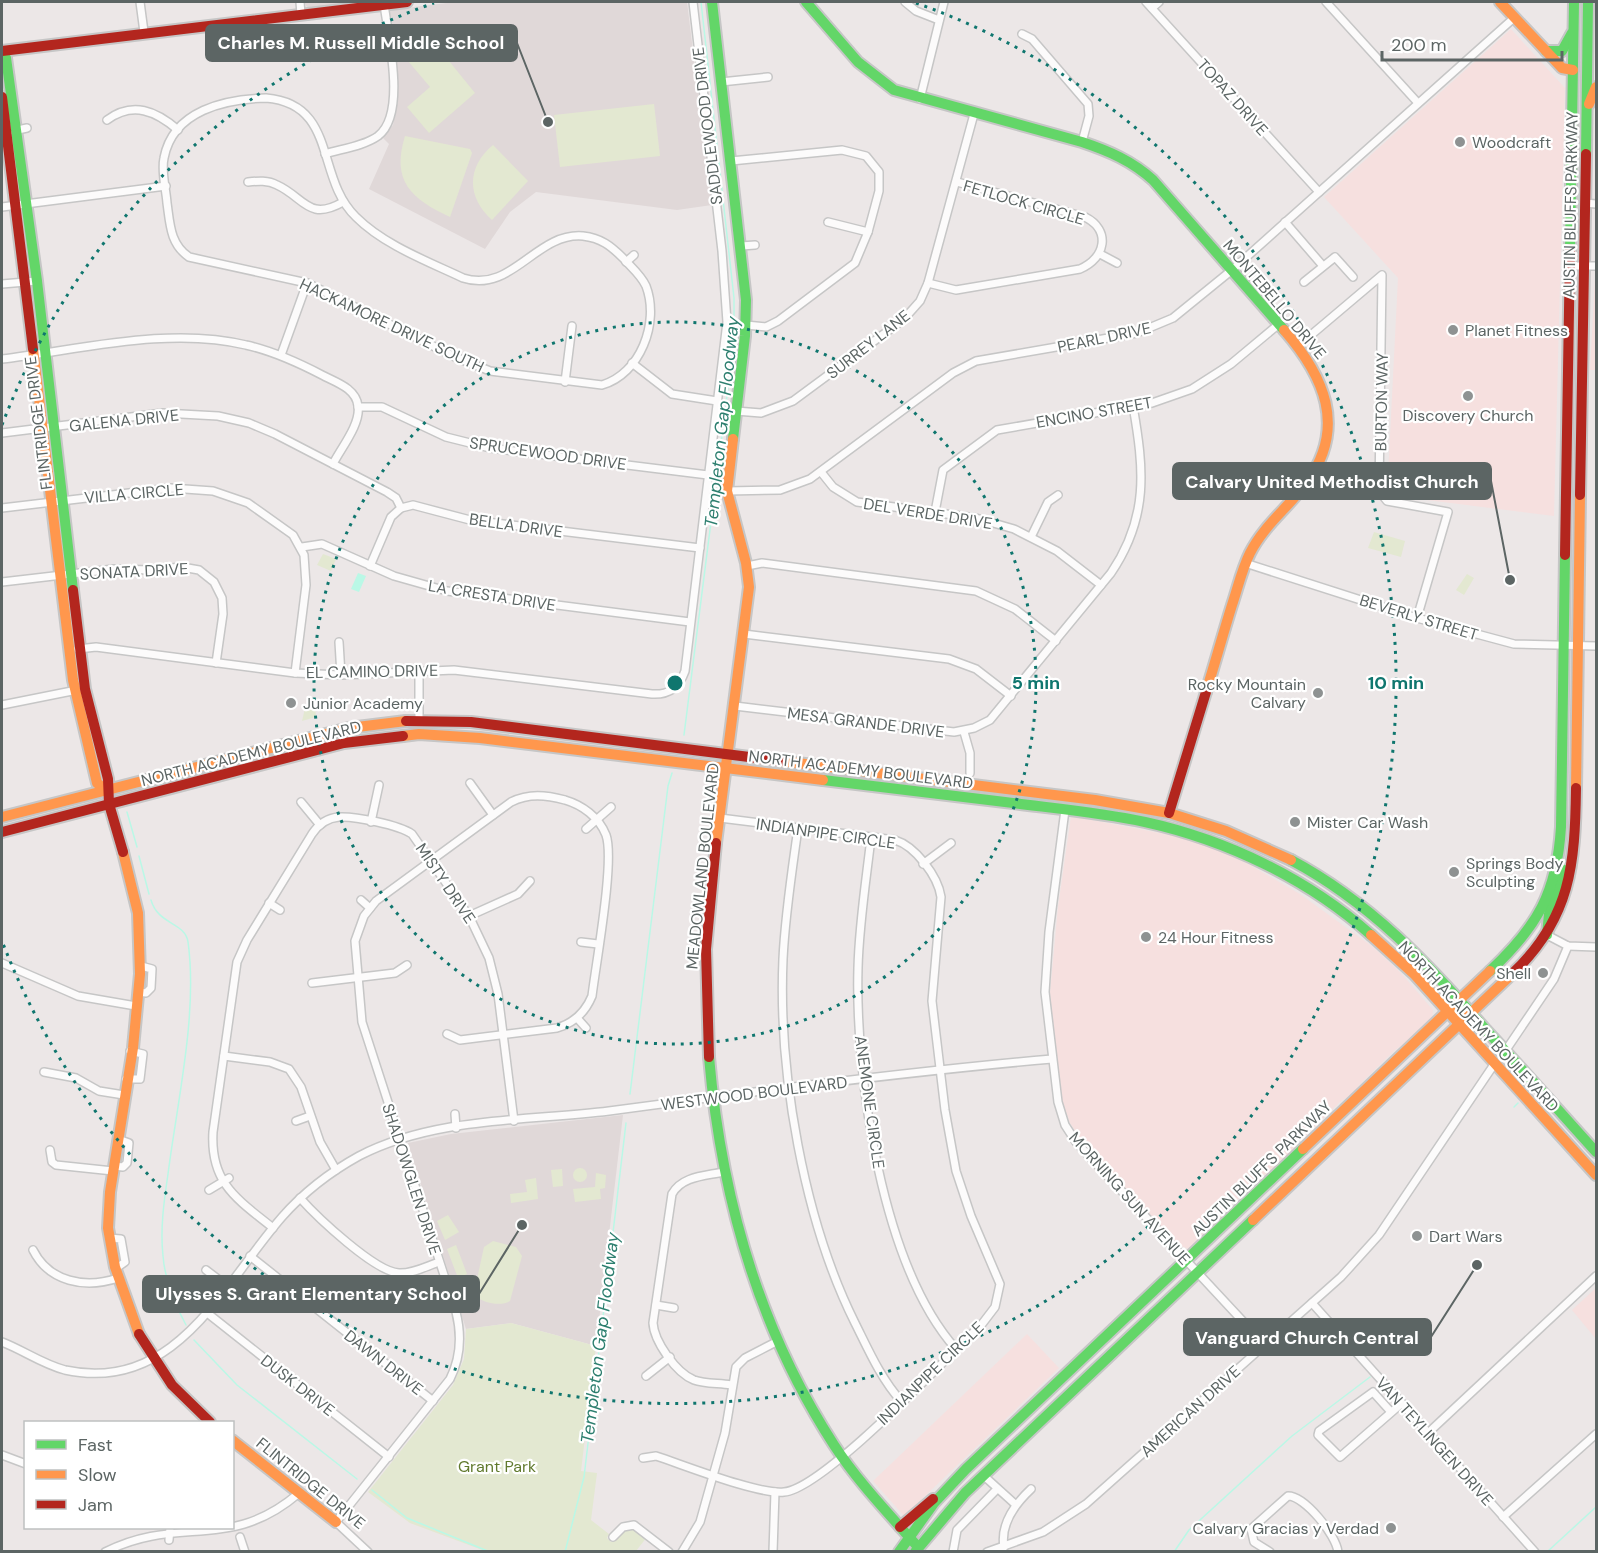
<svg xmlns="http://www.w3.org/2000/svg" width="1598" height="1553" viewBox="0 0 1598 1553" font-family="'DM Sans',sans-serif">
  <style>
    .commercial { fill: #f6e0df }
    .education { fill: #e0d8d8 }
    .green { fill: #e3e8d1 }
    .water { fill: #baf8e6 }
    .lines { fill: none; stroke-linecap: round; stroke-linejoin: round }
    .stream { stroke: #baf8e6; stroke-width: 1.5 }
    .street-casing { stroke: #c6c6c6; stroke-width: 10 }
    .fast-casing { stroke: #c6c6c6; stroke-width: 14 }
    .slow-casing { stroke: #c6c6c6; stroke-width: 14 }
    .jam-casing { stroke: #c6c6c6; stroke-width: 14 }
    .street { stroke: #fcfbfb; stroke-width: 7 }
    .fast { stroke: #63d668; stroke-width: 10 }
    .slow { stroke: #ff974d; stroke-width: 10 }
    .jam { stroke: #b3261e; stroke-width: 10 }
    .ring { fill: none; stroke: #0f766e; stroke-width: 3; stroke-dasharray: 3 6 }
    .poi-dot { fill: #8e9292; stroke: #fff; stroke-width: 2 }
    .labels { text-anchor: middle; stroke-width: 4.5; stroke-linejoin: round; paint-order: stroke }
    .street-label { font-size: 16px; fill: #5c6564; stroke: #fff }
    .poi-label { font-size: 16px; fill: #5c6564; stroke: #fff; text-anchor: start }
    .park-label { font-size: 16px; fill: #617a2e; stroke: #fff }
    .water-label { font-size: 18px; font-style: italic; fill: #2d7f6f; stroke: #fff }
    .centre { fill: #0f766e; stroke: #fff; stroke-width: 3 }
    .ring-label { font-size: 18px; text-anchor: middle; font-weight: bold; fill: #0f766e; stroke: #fff; stroke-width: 4.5; stroke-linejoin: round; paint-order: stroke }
    .leader { fill: none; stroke: #5c6564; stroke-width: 2 }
    .callout-dot { fill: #5c6564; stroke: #fff; stroke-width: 2 }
    .callout { fill: #5c6564; stroke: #5c6564; stroke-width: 2 }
    .callout-label { font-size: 18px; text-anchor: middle; font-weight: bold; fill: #fff }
  </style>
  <rect width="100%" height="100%" fill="#ece7e7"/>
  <g class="commercial">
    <path d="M1511,29L1565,88L1554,516L1387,495L1398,278L1324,197Z"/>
    <path d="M1595,279L1596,370H1590Z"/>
    <path d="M1071,816L1176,836L1215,848L1250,865L1300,894L1373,947L1401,973L1433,1010L1432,1019L1413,1038L1395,1050L1359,1085L1357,1091L1340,1102L1296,1145L1291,1153L1276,1168L1261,1177L1225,1211L1222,1218L1193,1247L1188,1249L1179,1245L1089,1152L1070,1123L1061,1098L1050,993L1058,907Z"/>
    <path d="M1596,1288V1339L1572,1310Z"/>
    <path d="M1027,1334L1059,1368L904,1516L873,1481Z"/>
  </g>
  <g class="education">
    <path d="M304,2H365L308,9Z"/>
    <path d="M455,2H687L712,205L677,210L536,192L510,212L485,249L369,189L389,144L383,138L393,125L398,101L389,10Z"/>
    <path d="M623,1115L596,1346L511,1323L466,1329L408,1143L451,1134Z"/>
  </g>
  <g class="green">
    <path d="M432,40L475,93L429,133L407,107L430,87L408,61Z"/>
    <path d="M654,104L660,156L560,167L554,115Z"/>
    <path d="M405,136L470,149L472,153L450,217C411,199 391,181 405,136Z"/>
    <path d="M493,145L528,181L492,220C467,198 466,167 493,145Z"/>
    <path d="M1374,532L1405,541L1401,557L1368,548Z"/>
    <path d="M323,554L336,559L331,571L317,565Z"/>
    <path d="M1467,574L1474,578L1464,595L1456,590Z"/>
    <path d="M315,703L316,717L302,721L306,704Z"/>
    <circle cx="580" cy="1175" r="7"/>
    <path d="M562,1169L563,1186L553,1187L551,1170Z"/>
    <path d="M596,1173L606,1175L605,1188L600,1189L601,1199L575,1202L573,1189L595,1187Z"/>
    <path d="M536,1178L538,1199L511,1203L510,1194L527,1192L525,1180Z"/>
    <path d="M448,1215L459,1232L445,1240L437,1221Z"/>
    <path d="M493,1241L516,1247L522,1256L510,1301C501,1307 479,1303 474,1293L484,1247Z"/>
    <path d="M456,1245L467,1274L458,1278L447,1249Z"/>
    <path d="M511,1323L596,1346L581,1471L597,1473L591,1520L609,1534L607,1538L611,1542L629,1527L647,1537L636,1551H485L410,1523L368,1492L453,1385L464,1359L466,1329Z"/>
  </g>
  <path class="water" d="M358,573L366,576L359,592L351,589Z"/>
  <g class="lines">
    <g class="stream">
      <path d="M684,735L734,340V298L701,2"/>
      <path d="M127,812L137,847"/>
      <path d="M139,856L149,894"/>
      <path d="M151,900C158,925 185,922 188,942C198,1013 177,1103 168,1174C164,1201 160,1229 163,1256C165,1281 174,1303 186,1325"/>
      <path d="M630,1094L668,786L672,773"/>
      <path d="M1514,1107L1518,1103"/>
      <path d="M194,1340L237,1385L357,1479"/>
      <path d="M372,1490L407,1518L490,1552"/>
      <path d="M565,1552L584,1477L626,1123"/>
      <path d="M1174,1552L1189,1530L1292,1436L1370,1377"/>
      <path d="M1547,1552L1596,1507"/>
    </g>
    <g class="street-casing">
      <g id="street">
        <path d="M140,2L144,32"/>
        <path d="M300,2L301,14"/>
        <path d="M905,2L916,11L939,20"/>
        <path d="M1146,2L1319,192"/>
        <path d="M1326,2L1418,103"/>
        <path d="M1152,8L1159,2"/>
        <path d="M1022,34L1032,39L1088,104L1089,116L1082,142"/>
        <path d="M721,82L768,77"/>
        <path d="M266,98C338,104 315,178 356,217C384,245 427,261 463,278C512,294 536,232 583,236C601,238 611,246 623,258C631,267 641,275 646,286C660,323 640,374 602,385L490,371L455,357L307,283L189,257C170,244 170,224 167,203C166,189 161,172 164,158C173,110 226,99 266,98Z"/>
        <path d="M920,99L944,2"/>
        <path d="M107,120C133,101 156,111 178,130"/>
        <path d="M13,131L27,128"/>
        <path d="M325,154C341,149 364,146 378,136C407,114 388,36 384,4"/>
        <path d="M731,161L842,150L866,156L879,172V191L868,232L855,263L778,321L766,327L746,325"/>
        <path d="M248,182C258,181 268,180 277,185C304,197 308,222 343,202"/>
        <path d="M1585,203L1596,204"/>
        <path d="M2,207L166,186"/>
        <path d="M828,222L868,232"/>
        <path d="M1285,222L1323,266"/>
        <path d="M741,246L755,245"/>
        <path d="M1100,254L1117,263"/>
        <path d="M626,262L634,255"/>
        <path d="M1569,266H1596"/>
        <path d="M1304,282L1335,257L1353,277"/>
        <path d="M928,283L956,290L1080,269C1106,258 1111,230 1085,217L957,182"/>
        <path d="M2,284L37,281"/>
        <path d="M1298,346L1382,275L1379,491L1387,501L1448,512L1417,618"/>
        <path d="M281,355L307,283"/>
        <path d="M2,359C79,350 169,326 246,345C273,351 297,362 322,375C335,382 356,388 358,406C361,424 341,448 333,464"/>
        <path d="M632,363L672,394L717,401"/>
        <path d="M565,382L572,326"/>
        <path d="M358,407H382L446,437L490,448L708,475"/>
        <path d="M736,411L761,413L793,401L904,319L920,301L928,283L974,114"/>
        <path d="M2,433L163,413L218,416L249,423L275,434L387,492L396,498L401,508"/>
        <path d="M821,472L833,487L857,502L976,518L1014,529L1057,551L1101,585"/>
        <path d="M727,491L780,490L810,479L953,373L976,361L1137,333L1173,318L1232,270L1515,17"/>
        <path d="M2,508L171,488L213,491L248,503L293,535L304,555L306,585L295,673"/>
        <path d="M935,512L943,470L997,430L1152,403L1192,389L1231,364L1279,324"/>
        <path d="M1031,537L1048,502L1058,495"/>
        <path d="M302,547L322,544L394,576L447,591L690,622"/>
        <path d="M1245,563L1417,618L1514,644L1596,646"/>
        <path d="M370,566L391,517L401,508L413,505L470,520L700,548"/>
        <path d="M747,566L762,563L976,591L1015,609L1056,641"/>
        <path d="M2,582L114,569L151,570L182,567L199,570L214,582L222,598L223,614L216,663"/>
        <path d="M744,634L949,659L976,669L1011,696"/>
        <path d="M339,642L341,675"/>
        <path d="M78,649L96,647L295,673L341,675L454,670L652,694C669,695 679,688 685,671L727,322L722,251L693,2"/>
        <path d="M2,705L77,690"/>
        <path d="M735,706L954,732L974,728L990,720L1111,573C1149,517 1144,469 1133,406"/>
        <path d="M419,720V670"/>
        <path d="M964,732L970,753V773"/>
        <path d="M470,783L493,815"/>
        <path d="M301,802L320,825"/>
        <path d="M1065,810L1049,932L1045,992L1058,1102L1065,1125L1076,1142L1265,1345"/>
        <path d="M371,822L379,785"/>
        <path d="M798,828C792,871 785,915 783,959C778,1073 804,1221 855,1323C868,1349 881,1379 901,1401"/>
        <path d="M586,829L611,807"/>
        <path d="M871,838C866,881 859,925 858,968C855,1077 882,1266 956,1349"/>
        <path d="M923,864L951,843"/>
        <path d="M361,900L370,908"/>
        <path d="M269,903L280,910"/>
        <path d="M469,916L518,894L530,881"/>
        <path d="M1547,935L1568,946L1596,947"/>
        <path d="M581,942L598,944"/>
        <path d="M2,963L78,996L136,1006"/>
        <path d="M312,983L395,973L407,965"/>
        <path d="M138,992L146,993L151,988L152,969L141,966"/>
        <path d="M577,1018L586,1028"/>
        <path d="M1506,1050L1554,979L1568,946"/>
        <path d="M224,1056L270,1062L289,1069L301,1087L320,1142L336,1170"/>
        <path d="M44,1072L76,1078L99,1091L124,1095"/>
        <path d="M126,1079H140L143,1054L130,1051"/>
        <path d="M455,1114L456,1128"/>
        <path d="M296,1121L310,1116"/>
        <path d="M50,1150L52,1162L56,1165L113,1171"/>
        <path d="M114,1166L123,1167L127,1163L129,1143L118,1139"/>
        <path d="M723,1172C705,1176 682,1176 672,1194L653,1323C654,1341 676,1373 694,1380C705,1384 719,1383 731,1385"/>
        <path d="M209,1190L229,1178"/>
        <path d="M300,1198C317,1217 375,1272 399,1273C412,1274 427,1266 439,1262"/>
        <path d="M273,1228C237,1199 210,1183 213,1132L237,962L247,940L312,834C318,825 327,818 339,817C355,816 399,825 412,834L469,916L489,958L498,994L514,1121"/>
        <path d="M109,1238L121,1239L125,1262L115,1269"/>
        <path d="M33,1250C49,1282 85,1289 118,1278"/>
        <path d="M250,1256L433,1401"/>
        <path d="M206,1270L227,1286"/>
        <path d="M1312,1303L1535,1552"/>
        <path d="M656,1305L674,1308"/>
        <path d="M206,1312L389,1457"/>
        <path d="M2,1342C23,1350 42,1364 65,1370C175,1394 222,1286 282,1217C304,1192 330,1172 359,1156C434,1117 527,1121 609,1111C756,1091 904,1072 1052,1059"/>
        <path d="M646,1376L670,1357"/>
        <path d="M1391,1412L1373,1392L1319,1431L1318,1435L1340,1457L1402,1403"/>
        <path d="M1428,1433L1596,1276"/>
        <path d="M2,1455L26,1464"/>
        <path d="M643,1458L656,1456C684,1465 759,1495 784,1492C823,1489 947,1357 982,1324L995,1307L1000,1284L971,1216L956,1171L945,1110L932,1001L941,897C938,876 915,846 895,840L720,818"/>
        <path d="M984,1476L1015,1504"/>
        <path d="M1503,1517L1596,1434"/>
        <path d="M240,1537L245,1552"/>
        <path d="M613,1537L623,1527L634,1525L669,1552"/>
        <path d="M169,1540L170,1528"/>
        <path d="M1004,1547C1000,1524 1015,1504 1031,1489"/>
        <path d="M105,1552C180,1514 229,1553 299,1493"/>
        <path d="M368,1552L336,1522L450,1379C461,1357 462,1336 456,1312L362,1022L355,941L364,916L376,901L511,802C529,793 546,795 565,800C582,805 599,817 606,835C615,860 596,963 592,996C585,1013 574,1023 557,1028L460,1040L447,1034"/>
        <path d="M682,1552L700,1522L725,1433L736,1367L745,1358L776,1342"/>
        <path d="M773,1552L775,1492"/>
        <path d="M953,1552L957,1530L997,1489"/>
        <path d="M987,1552L1043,1532L1086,1504L1341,1277L1379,1235L1495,1063"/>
        <path d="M1270,1552L1254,1542L1251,1529L1288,1496C1305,1496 1336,1535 1338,1552"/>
      </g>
    </g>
    <g class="fast-casing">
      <g id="fast">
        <path d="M712,2L746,300L745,336L733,439"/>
        <path d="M806,2L858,62L894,90L1082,142C1109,151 1132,161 1153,180L1284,330"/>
        <path d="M2,51L6,58L37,281L73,590"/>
        <path d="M1546,51H1562L1572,33"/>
        <path d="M1586,154L1588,2"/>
        <path d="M1570,249L1574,2"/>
        <path d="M823,780C884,787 944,795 1005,802C1051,808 1099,812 1145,822C1227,840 1308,879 1371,935"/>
        <path d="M1291,860C1370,902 1428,964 1486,1030C1523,1070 1559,1111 1596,1152"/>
        <path d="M1547,935L1549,914L1564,870"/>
        <path d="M1490,971C1537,927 1557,893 1561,827L1565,555"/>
        <path d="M709,1057C721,1195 758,1328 834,1445C858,1482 889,1514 918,1547"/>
        <path d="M899,1552L934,1503L966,1469L1303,1149"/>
        <path d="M915,1552L965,1493L1253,1220"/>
      </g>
    </g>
    <g class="slow-casing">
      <g id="slow">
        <path d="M1500,2L1562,68L1573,70"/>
        <path d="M1589,104L1596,87"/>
        <path d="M33,349L73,680L97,783L107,791"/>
        <path d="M1206,692C1215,663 1223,634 1232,605C1238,587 1242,569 1250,553C1264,525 1289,507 1307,482C1347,427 1324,376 1284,330"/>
        <path d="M403,736L419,734L480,738L823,780"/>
        <path d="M781,761L1095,800L1169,813L1226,831L1291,860"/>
        <path d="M1576,788L1580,495"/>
        <path d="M2,817L349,728L406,721"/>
        <path d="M716,843L749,587L746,563L727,491L733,439"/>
        <path d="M123,852L138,913L140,974L133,1048L110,1192L108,1228L115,1267L139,1334"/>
        <path d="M1371,935L1414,974L1596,1175"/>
        <path d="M1303,1149L1490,971"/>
        <path d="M1253,1220L1513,973"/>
        <path d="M232,1440L336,1522"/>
      </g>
    </g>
    <g class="jam-casing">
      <g id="jam">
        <path d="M2,51L407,2"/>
        <path d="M2,97L33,349"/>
        <path d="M1580,495L1586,154"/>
        <path d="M1565,555L1570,249"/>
        <path d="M73,590L85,689L108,779L109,804L123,852"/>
        <path d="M406,721L471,722L781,761"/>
        <path d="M1169,813L1206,692"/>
        <path d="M2,832L344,743L403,736"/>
        <path d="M1513,973C1571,918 1575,864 1576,788"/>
        <path d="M709,1057L706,949L716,843"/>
        <path d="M139,1334L172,1385L210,1422"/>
        <path d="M900,1527L933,1499"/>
      </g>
    </g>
    <use href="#street" class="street"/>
    <use href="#fast" class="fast"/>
    <use href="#slow" class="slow"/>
    <use href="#jam" class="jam"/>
  </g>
  <g class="ring">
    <circle cx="675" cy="683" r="361"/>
    <path d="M2 425A721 721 0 0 1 434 3M916 3A721 721 0 1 1 2 941"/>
  </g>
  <g class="poi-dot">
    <circle cx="1460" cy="142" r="6"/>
    <circle cx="1453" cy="330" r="6"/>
    <circle cx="1468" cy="396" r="6"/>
    <circle cx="1318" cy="693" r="6"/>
    <circle cx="291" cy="703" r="6"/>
    <circle cx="1295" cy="822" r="6"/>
    <circle cx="1454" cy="872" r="6"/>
    <circle cx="1146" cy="937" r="6"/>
    <circle cx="1543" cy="973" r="6"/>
    <circle cx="1417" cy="1236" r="6"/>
    <circle cx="1391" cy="1528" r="6"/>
  </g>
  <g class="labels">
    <g class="street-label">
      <text transform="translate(1233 97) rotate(48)" y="6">TOPAZ DRIVE</text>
      <text transform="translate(707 126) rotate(-97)" y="6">SADDLEWOOD DRIVE</text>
      <text transform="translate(1024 202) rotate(16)" y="6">FETLOCK CIRCLE</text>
      <text transform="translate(1570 205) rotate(-89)" y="6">AUSTIN BLUFFS PARKWAY</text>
      <text transform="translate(1275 299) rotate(50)" y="6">MONTEBELLO DRIVE</text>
      <text transform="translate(392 325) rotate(25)" y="6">HACKAMORE DRIVE SOUTH</text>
      <text transform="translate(1104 337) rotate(-12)" y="6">PEARL DRIVE</text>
      <text transform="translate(868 344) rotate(-38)" y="6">SURREY LANE</text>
      <text transform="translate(1381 402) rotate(-89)" y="6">BURTON WAY</text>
      <text transform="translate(1094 412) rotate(-10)" y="6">ENCINO STREET</text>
      <text transform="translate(124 420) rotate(-6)" y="6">GALENA DRIVE</text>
      <text transform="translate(38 423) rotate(-97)" y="6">FLINTRIDGE DRIVE</text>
      <text transform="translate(548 453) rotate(8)" y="6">SPRUCEWOOD DRIVE</text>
      <text transform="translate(134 493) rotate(-5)" y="6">VILLA CIRCLE</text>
      <text transform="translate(928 513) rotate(9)" y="6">DEL VERDE DRIVE</text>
      <text transform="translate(516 525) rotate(8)" y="6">BELLA DRIVE</text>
      <text transform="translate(134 571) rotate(-3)" y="6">SONATA DRIVE</text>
      <text transform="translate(492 595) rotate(9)" y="6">LA CRESTA DRIVE</text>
      <text transform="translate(1419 617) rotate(17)" y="6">BEVERLY STREET</text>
      <text transform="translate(372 671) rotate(-1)" y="6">EL CAMINO DRIVE</text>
      <text transform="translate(866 722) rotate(7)" y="6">MESA GRANDE DRIVE</text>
      <text transform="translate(251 753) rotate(-14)" y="6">NORTH ACADEMY BOULEVARD</text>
      <text transform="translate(861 769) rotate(7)" y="6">NORTH ACADEMY BOULEVARD</text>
      <text transform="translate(826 833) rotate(8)" y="6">INDIANPIPE CIRCLE</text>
      <text transform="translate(702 866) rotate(-84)" y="6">MEADOWLAND BOULEVARD</text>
      <text transform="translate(446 883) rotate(56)" y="6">MISTY DRIVE</text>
      <text transform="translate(1479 1026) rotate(47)" y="6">NORTH ACADEMY BOULEVARD</text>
      <text transform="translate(754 1093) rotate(-7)" y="6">WESTWOOD BOULEVARD</text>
      <text transform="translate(870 1102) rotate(82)" y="6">ANEMONE CIRCLE</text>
      <text transform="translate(1261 1168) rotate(-44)" y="6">AUSTIN BLUFFS PARKWAY</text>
      <text transform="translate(412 1179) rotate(72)" y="6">SHADOWGLEN DRIVE</text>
      <text transform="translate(1130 1198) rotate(48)" y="6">MORNING SUN AVENUE</text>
      <text transform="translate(384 1362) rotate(38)" y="6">DAWN DRIVE</text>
      <text transform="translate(930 1373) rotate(-44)" y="6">INDIANPIPE CIRCLE</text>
      <text transform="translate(298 1385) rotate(38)" y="6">DUSK DRIVE</text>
      <text transform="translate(1190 1411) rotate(-42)" y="6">AMERICAN DRIVE</text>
      <text transform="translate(1435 1441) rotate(48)" y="6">VAN TEYLINGEN DRIVE</text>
      <text transform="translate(311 1483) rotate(39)" y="6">FLINTRIDGE DRIVE</text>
    </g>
    <g class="poi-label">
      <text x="1472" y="148">Woodcraft</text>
      <text x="1465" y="336">Planet Fitness</text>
      <text x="1468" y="421" text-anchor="middle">Discovery Church</text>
      <text x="1306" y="690" text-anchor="end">Rocky Mountain<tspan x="1306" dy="18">Calvary</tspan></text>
      <text x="303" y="709">Junior Academy</text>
      <text x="1307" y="828">Mister Car Wash</text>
      <text x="1466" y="869">Springs Body<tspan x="1466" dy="18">Sculpting</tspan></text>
      <text x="1158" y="943">24 Hour Fitness</text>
      <text x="1531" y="979" text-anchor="end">Shell</text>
      <text x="1429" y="1242">Dart Wars</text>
      <text x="1379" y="1534" text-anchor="end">Calvary Gracias y Verdad</text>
    </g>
    <g class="park-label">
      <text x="497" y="1472">Grant Park</text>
    </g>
    <g class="water-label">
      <text transform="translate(722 422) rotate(-84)" y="6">Templeton Gap Floodway</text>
      <text transform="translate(600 1338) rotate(-83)" y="6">Templeton Gap Floodway</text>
    </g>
  </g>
  <circle cx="675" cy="683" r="9" class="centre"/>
  <g class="ring-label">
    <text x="1036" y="689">5 min</text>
    <text x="1396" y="689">10 min</text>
  </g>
  <path class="leader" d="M548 122L517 43M1510 580L1491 481M522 1225L479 1294M1477 1265L1431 1337"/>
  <g class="callout-dot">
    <circle cx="548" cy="122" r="6"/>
    <circle cx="1510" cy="580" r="6"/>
    <circle cx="522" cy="1225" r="6"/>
    <circle cx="1477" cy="1265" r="6"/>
  </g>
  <g class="callout">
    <rect x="206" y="25" width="311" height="36" rx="6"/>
    <rect x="1173" y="463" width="318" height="36" rx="6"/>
    <rect x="143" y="1276" width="336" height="36" rx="6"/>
    <rect x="1184" y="1319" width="247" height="36" rx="6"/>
  </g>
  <g class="callout-label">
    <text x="361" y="49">Charles M. Russell Middle School</text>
    <text x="1332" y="488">Calvary United Methodist Church</text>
    <text x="311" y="1300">Ulysses S. Grant Elementary School</text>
    <text x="1307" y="1344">Vanguard Church Central</text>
  </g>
  <rect width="1598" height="1553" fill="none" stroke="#5c6564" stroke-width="6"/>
  <rect x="24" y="1421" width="210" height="108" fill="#ffffff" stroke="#bec1c1" stroke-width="1.5"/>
  <rect x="36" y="1440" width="30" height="9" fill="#63d668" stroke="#bec1c1" stroke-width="1.5"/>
  <text x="78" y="1451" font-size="18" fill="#5c6564">Fast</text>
  <rect x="36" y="1470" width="30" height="9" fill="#ff974d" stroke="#bec1c1" stroke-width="1.5"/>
  <text x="78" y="1481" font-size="18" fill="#5c6564">Slow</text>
  <rect x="36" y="1500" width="30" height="9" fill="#b3261e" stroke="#bec1c1" stroke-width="1.5"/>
  <text x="78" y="1511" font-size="18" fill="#5c6564">Jam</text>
  <path d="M1382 51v9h180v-9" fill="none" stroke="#5c6564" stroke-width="3"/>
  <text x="1391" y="51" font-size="18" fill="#5c6564" stroke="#ffffff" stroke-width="4.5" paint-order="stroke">200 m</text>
</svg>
